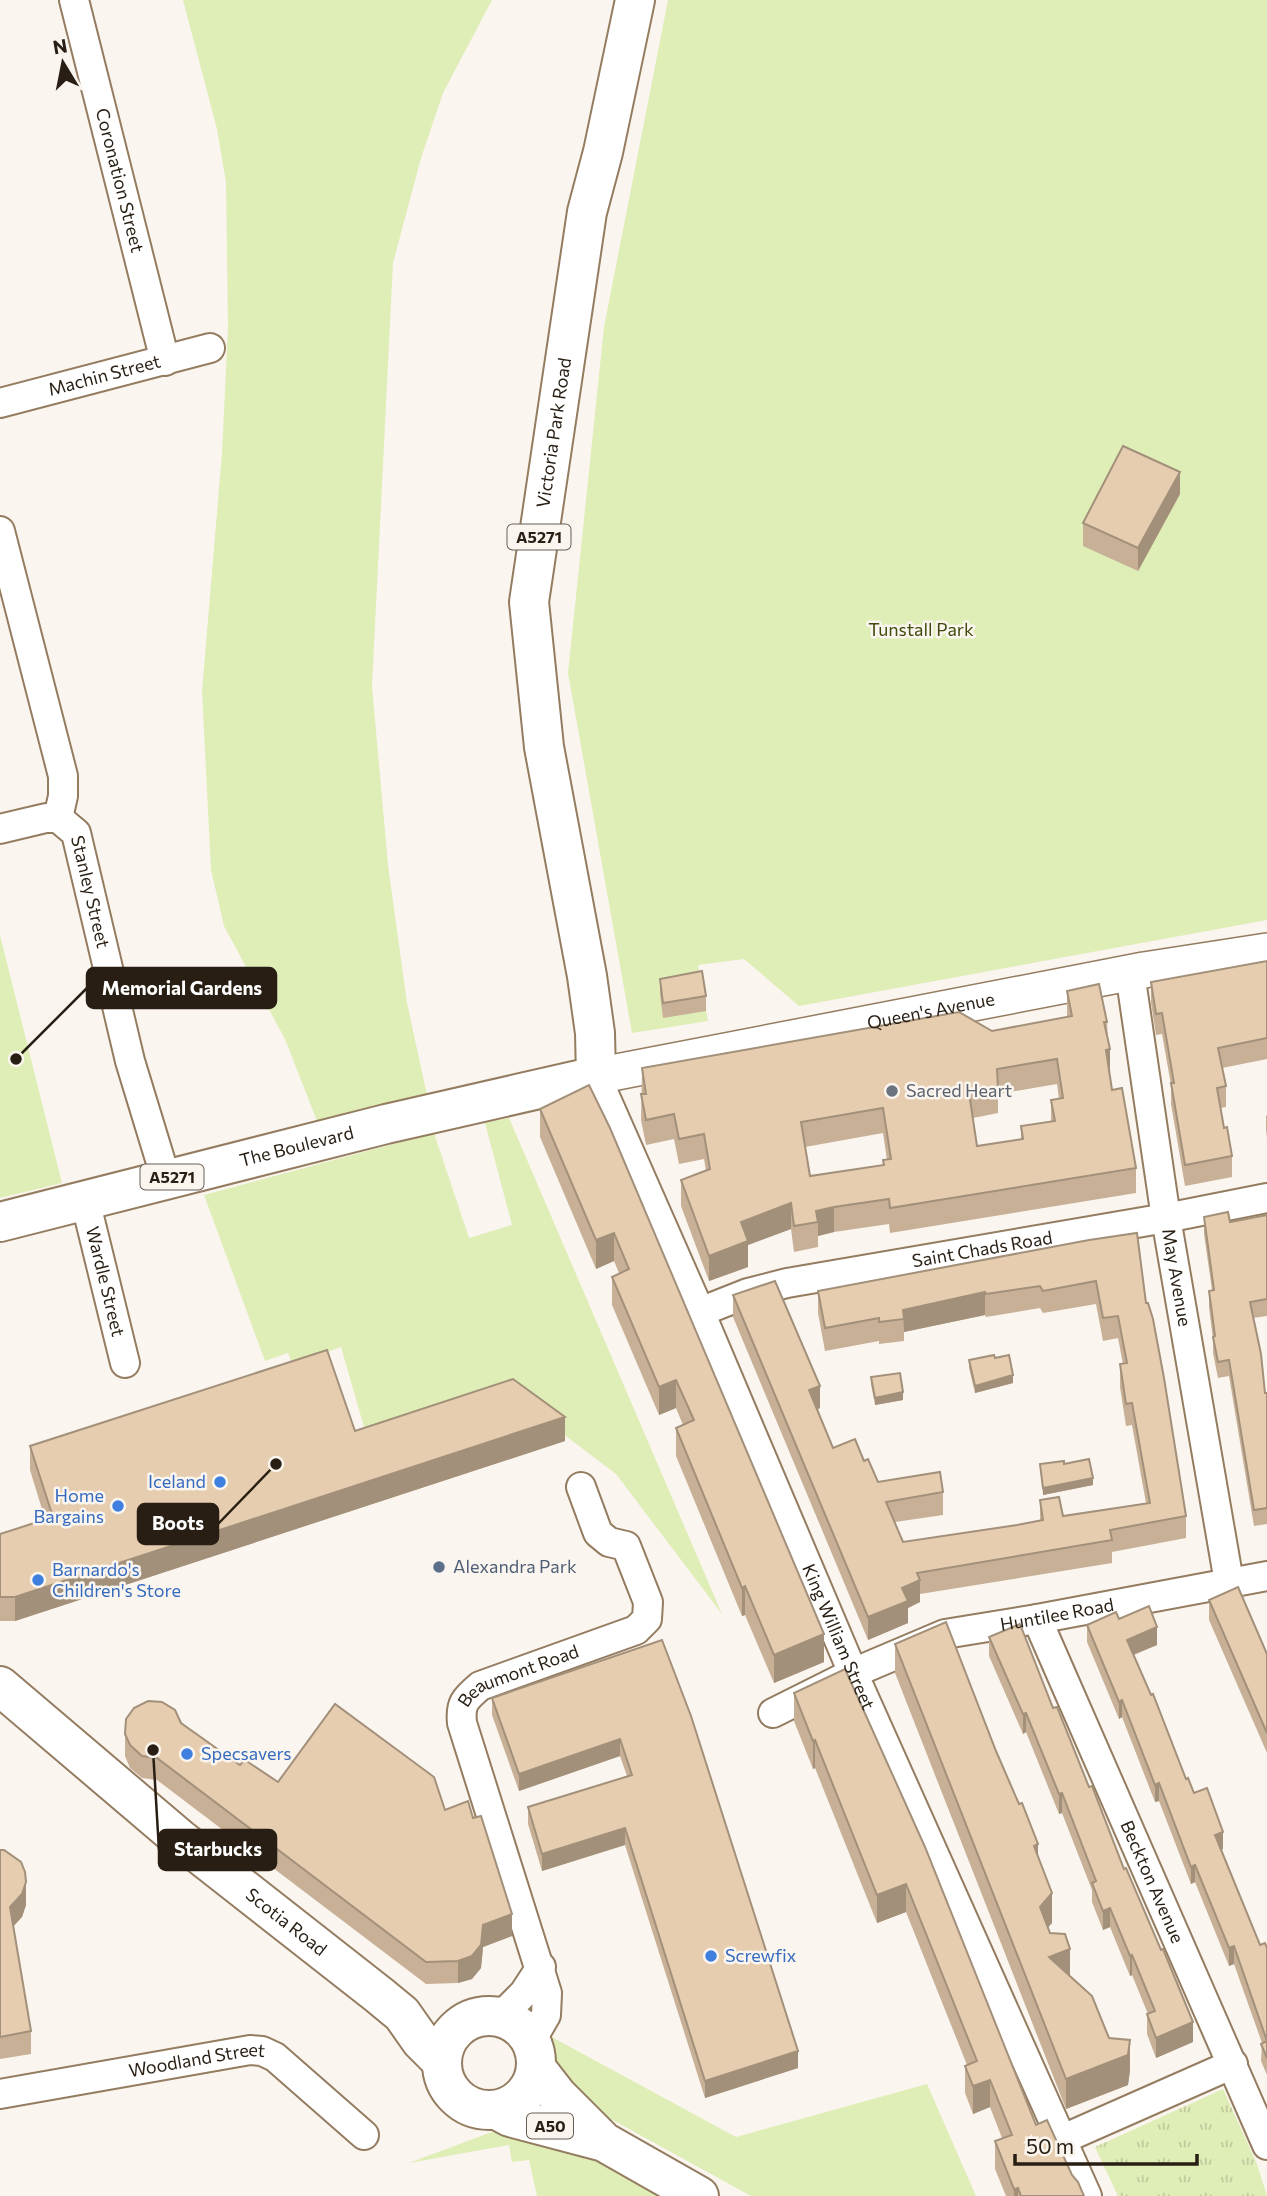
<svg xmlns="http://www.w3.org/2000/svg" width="1267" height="2196" viewBox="0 0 1267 2196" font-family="Commissioner,sans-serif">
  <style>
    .grass { fill: url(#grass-tufts) }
    .park { fill: #dfedb7 }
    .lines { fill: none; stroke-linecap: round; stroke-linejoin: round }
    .minor-casing { stroke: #947c60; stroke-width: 32 }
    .tertiary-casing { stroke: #947c60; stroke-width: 38 }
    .primary-casing { stroke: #947c60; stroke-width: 42 }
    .minor { stroke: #fff; stroke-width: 28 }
    .tertiary { stroke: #fff; stroke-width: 35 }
    .primary { stroke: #fff; stroke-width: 38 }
    .wall { fill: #c7b096; fill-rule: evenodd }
    .shaded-wall { fill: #a2907a }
    .building { fill: #e7cdaf; stroke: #a2907a; stroke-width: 2; fill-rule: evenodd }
    .worship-dot { fill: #6b7280; stroke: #fbf5ef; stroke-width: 2.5 }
    .shop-dot { fill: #3f7fe0; stroke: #fbf5ef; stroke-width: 2.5 }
    .service-dot { fill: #5c6f8a; stroke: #fbf5ef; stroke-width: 2.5 }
    .labels { text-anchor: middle; stroke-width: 5; stroke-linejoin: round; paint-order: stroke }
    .shield { fill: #fbf5ef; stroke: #675e55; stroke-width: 2 }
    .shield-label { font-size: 16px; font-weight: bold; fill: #281e13 }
    .street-label { font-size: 18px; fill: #281e13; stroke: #fbf5ef }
    .park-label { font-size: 18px; fill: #404b0d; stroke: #fbf5ef }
    .worship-label { font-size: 18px; fill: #5b616d; stroke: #fbf5ef; text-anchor: start }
    .shop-label { font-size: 18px; fill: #366cbe; stroke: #fbf5ef; text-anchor: start }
    .service-label { font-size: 18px; fill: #4e5e75; stroke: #fbf5ef; text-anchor: start }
    .leader { fill: none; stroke: #281e13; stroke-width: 2.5 }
    .callout-dot { fill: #281e13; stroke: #fbf5ef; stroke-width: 2.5 }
    .callout { fill: #281e13; stroke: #281e13; stroke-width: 2.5 }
    .callout-label { font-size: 19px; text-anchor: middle; font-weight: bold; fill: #fff }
  </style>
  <defs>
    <pattern id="grass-tufts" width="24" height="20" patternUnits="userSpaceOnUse" patternTransform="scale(1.75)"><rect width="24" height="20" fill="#dfedb7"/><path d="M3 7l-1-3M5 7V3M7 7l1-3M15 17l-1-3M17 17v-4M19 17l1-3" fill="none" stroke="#bfcb9c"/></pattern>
  </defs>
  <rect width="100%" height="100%" fill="#fbf5ef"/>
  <path class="grass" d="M1223,2089L1257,2164L1267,2196H1118L1095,2147Z"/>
  <g class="park">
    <path d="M183,0H492L443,93L421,158L393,263L372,686L388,865L407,1003L427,1095L317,1121L285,1039L224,926L211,870L202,691L222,453L228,327L226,182L217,129Z"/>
    <path d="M668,0H1267V920L799,1006L744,959L698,965L708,1021L632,1033L568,673L604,327Z"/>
    <path d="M0,935L62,1183L0,1198Z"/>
    <path d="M509,1118L722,1614L616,1474L513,1396L368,1441L341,1347L293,1365L288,1353L265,1361L204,1195L434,1133L469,1238L512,1225L485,1123Z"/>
    <path d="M548,2035L736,2137L927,2084L976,2196H751L600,2113L560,2080L550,2057Z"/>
    <path d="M538,2129L625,2171L664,2196H537L529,2160L512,2162L509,2145L409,2163L497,2130Z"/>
  </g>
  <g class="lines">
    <g class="minor-casing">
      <g id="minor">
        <path id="s1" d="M74,0L165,361"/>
        <path id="s2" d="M0,403L210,348"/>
        <path d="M0,531L63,776V796L58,818"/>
        <path id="s3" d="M58,818L76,833L130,1061L166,1179"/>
        <path d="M0,829L46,818H58"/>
        <path id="s4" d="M1130,973L1166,1218L1229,1582"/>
        <path id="s5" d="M596,1076L700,1312L853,1673L1087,2196"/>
        <path id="s6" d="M85,1200L125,1363"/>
        <path id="s7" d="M700,1312L748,1293L787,1283L1166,1218L1267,1198"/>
        <path id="s8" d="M1037,1619L1267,2145"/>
        <path id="s9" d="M773,1713L853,1673L945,1634L1037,1619L1267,1576"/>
        <path d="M500,2017L524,1993L541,1967"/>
        <path id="s10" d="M531,2041L546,2015L547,1993L462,1723C460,1703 465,1699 480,1686L636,1630L647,1619L648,1602L626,1546L609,1542L598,1533L581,1487"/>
        <path id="s11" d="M0,2094L250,2050L262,2051L275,2057L364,2135"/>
        <path d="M1063,2139L1233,2064"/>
      </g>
    </g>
    <g class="tertiary-casing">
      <g id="tertiary">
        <path id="s12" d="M596,1076L1144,970L1267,951"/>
      </g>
    </g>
    <g class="primary-casing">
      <g id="primary">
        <path id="s13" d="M0,1222L386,1124L596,1076L595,1033L587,976L544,747L529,602L587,212L603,152L635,0"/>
        <path id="s14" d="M0,1686L180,1839L379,1995L402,2014L421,2041L441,2061"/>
        <circle cx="489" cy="2063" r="47"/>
        <path d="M536,2068L557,2095L600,2138"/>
        <path d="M497,2110L510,2117L604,2142L699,2196"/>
      </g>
    </g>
    <use href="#minor" class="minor"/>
    <use href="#tertiary" class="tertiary"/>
    <use href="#primary" class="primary"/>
  </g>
  <g class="wall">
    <path d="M1180,494L1138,571L1083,546V523Z"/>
    <path d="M1267,961V1059L1222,1068L1226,1086V1107L1221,1108L1224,1128L1232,1156V1177L1185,1186L1171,1104V1085L1162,1034L1156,1035L1151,1003V982Z"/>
    <path d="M660,979L706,996V1011L663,1018L660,994Z"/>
    <path d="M1067,991L1107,1022L1110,1074H1109L1112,1090L1136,1168V1193L890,1233L889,1224L834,1232L818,1236V1247L794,1252L791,1229L748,1245V1267L709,1281L681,1206V1180L706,1171L704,1159L679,1164L674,1139L646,1145L641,1120L642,1068L992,1031L1067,1017ZM1057,1084L1059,1099L1051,1100V1121L1021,1126V1139L977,1146L973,1118L998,1113V1094ZM883,1133L887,1160H883V1166L810,1176L805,1147Z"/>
    <path d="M589,1085L824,1662L774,1683L745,1615L742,1616L676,1456V1428L683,1425L676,1408L659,1415L612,1305V1277L619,1273L614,1261L596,1269L540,1137V1109Z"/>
    <path d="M1267,1115V1138L1266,1130V1116Z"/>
    <path d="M1267,1215V1316L1253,1318L1265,1393H1267V1524L1254,1526L1229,1376L1218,1378L1213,1353V1340L1209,1307V1291L1212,1290L1204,1234V1217L1230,1222Z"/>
    <path d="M1089,1240L1146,1303L1186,1516V1538L1112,1552V1563L920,1594V1602L908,1608V1623L868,1640L733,1317V1295L820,1408L817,1410L833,1448L864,1461L878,1482L943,1492V1515L895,1522L903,1542L1017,1525L1040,1521V1500L1063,1516L1146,1503L1132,1425L1126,1426L1120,1387V1364H1123L1118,1338L1103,1341L1096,1304L1043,1313L1040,1308L986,1317L985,1315L904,1332V1341L879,1344V1341L825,1351L818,1313V1291Z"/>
    <path d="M969,1360L1013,1383L975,1393L969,1368Z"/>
    <path d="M871,1377L903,1400L875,1405L871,1384Z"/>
    <path d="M355,1431L565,1441L15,1621H0V1534L45,1519L30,1470V1446Z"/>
    <path d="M1040,1464H1064L1093,1485L1043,1495Z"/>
    <path d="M1209,1600L1267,1654V1753L1209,1620Z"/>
    <path d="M1119,1619L1157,1645L1134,1655L1186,1779L1223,1849L1221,1850L1260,1945L1267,1948V2075L1261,2061L1262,2043L1234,1964L1229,1966L1195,1882L1191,1884L1159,1801L1155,1802L1122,1717L1119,1719L1087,1642V1625Z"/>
    <path d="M989,1637L1053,1708L1124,1869L1193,2042L1156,2058L1147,2034V2014H1148L1132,1975L1130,1976L1110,1927L1103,1930L1092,1902V1890L1062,1813L1059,1814L1026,1732L1023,1734L989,1656Z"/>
    <path d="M662,1640L798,2068L705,2098L625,1845L542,1871L528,1824V1807L627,1776L620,1756L519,1791L492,1715V1698Z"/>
    <path d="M895,1644L1052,1923L1048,1927L1070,1976L1109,2038L1130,2070L1128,2085L1066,2109L895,1673Z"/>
    <path d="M845,1669L1036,2125L1072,2175L1084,2196H1006L995,2169V2141L1002,2138L990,2107L973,2114L965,2093V2066L967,2065L906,1912L877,1923L815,1768L813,1769L794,1721V1693Z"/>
    <path d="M181,1723L240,1765L278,1782L445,1810L512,1936L483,1947L481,1968L472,1979L458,1983L426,1984L157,1780L142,1778L130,1768L125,1756V1734Z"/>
    <path d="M0,1850L26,1905L22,1917L13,1926L31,2031V2054L0,2059Z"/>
  </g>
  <g class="shaded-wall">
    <path d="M1180,472V494L1138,571V548Z"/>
    <path d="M1110,1049V1074L1106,1075V1050Z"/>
    <path d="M791,1203V1229L748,1245V1267L709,1281V1256L741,1222Z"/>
    <path d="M834,1207V1232L818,1236V1222L816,1211Z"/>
    <path d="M614,1233V1261L596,1269V1240Z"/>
    <path d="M985,1292V1315L904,1332L903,1310Z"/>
    <path d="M1013,1375V1383L975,1393V1386Z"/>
    <path d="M676,1380V1408L659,1415V1387Z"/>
    <path d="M820,1386V1408L809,1413V1390Z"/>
    <path d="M903,1392V1400L875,1405V1398Z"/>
    <path d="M565,1417V1441L15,1621V1597Z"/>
    <path d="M1093,1478V1485L1043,1495V1488Z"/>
    <path d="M920,1580V1602L908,1608V1623L868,1640V1617L902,1588Z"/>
    <path d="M745,1586V1615L742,1616V1588Z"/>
    <path d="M1157,1627V1645L1127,1657V1640Z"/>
    <path d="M824,1634V1662L774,1683V1655Z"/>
    <path d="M1122,1700V1717L1119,1719V1702Z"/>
    <path d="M1026,1713V1732L1023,1734V1714Z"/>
    <path d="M620,1739V1756L519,1791V1774Z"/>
    <path d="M815,1740V1768L813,1769V1741Z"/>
    <path d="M1159,1783V1801L1155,1802V1785Z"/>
    <path d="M1062,1793V1813L1059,1814V1794Z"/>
    <path d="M625,1828V1845L542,1871V1854Z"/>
    <path d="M1223,1832V1849L1215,1852V1835Z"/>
    <path d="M1038,1844V1874L1034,1846Z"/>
    <path d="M1195,1865V1882L1191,1884V1867Z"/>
    <path d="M26,1882V1905L22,1917L10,1930V1907Z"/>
    <path d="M906,1884V1912L877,1923V1895Z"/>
    <path d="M1052,1893V1923L1040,1936V1907Z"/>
    <path d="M1110,1908V1927L1103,1930V1911Z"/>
    <path d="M512,1914V1936L483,1947L481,1968L472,1979L458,1983V1961L483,1925Z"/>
    <path d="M1234,1946V1964L1229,1966V1948Z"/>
    <path d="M1070,1949V1979L1049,1957Z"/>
    <path d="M1132,1955V1975L1130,1976V1956Z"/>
    <path d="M1193,2022V2042L1156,2058V2038Z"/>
    <path d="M1130,2040V2070L1128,2085L1066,2109V2079Z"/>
    <path d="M798,2051V2068L705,2098V2081Z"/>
    <path d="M990,2080V2107L973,2114V2086Z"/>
    <path d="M1018,2188V2196H1014V2189Z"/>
  </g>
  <g class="building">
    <path d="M1123,446L1180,472L1138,548L1083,523Z"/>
    <path d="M1267,961V1038L1218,1048L1226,1086L1217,1088L1224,1128L1227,1127L1232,1156L1185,1165L1171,1083H1174L1162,1013L1156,1014L1151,982Z"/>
    <path d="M702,971L706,996L663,1003L660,979Z"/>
    <path d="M1099,984L1107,1022H1104L1110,1049L1106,1050L1112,1090L1122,1088L1136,1168L890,1208L889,1199L834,1207L816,1211L818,1222L794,1226L791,1203L741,1222L748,1241L709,1256L681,1180L710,1169L704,1134L679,1139L674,1114L646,1120L641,1094H646L642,1068L959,1012L992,1031L1072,1016L1067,991ZM1057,1059L1063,1098L1051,1100L1055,1121L1021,1126L1023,1139L977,1146L969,1093L998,1088L997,1069ZM883,1108L891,1159L883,1160L884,1165L810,1176L801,1122Z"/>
    <path d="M589,1085L610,1128L824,1634L774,1655L745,1586L742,1588L676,1428L694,1420L676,1380L659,1387L612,1277L629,1269L614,1233L596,1240L540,1109Z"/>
    <path d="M1228,1212L1230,1222L1267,1215V1299L1250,1302L1261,1354L1265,1393H1267V1508L1254,1510L1229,1360L1218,1362L1213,1337L1215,1336L1209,1291L1214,1290L1204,1217Z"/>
    <path d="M1137,1233L1146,1303H1148L1153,1319L1164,1378L1186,1516L1110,1530L1112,1540L917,1573L920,1580L902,1588L908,1601L868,1617L733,1295L775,1281L820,1386L809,1390L833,1448L855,1439L864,1461L868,1459L878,1482L940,1472L943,1492L886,1502L903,1542L1017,1525L1043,1520L1040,1500L1059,1497L1063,1516L1150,1503L1132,1403L1126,1404L1120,1364L1127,1363L1118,1316L1103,1318L1096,1281L1043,1291L1040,1286L986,1294L985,1292L903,1310L904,1319L879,1322V1318L825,1328L818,1291L1089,1240Z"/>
    <path d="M327,1350L355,1431L513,1379L565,1417L15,1597H0V1534L53,1517L30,1446Z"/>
    <path d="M994,1355L995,1358L1009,1355L1013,1375L975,1386L969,1360Z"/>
    <path d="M900,1373L903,1392L875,1398L871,1377Z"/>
    <path d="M1089,1459L1093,1478L1043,1488L1040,1464L1064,1461V1464Z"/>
    <path d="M1238,1587L1267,1654V1733L1209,1600Z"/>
    <path d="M1149,1606L1157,1627L1127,1640L1151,1695L1153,1694L1186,1779L1188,1778L1194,1793L1207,1788L1223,1832L1215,1835L1260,1945L1265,1943L1267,1948V2058L1261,2044L1267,2041L1234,1946L1229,1948L1195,1865L1191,1867L1159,1783L1155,1785L1122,1700L1119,1702L1087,1625L1116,1612L1119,1619Z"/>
    <path d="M946,1622L996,1751L1019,1804L1022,1803L1038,1844L1034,1846L1052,1893L1040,1907L1050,1933L1065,1934L1070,1949L1049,1957L1092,1996L1109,2038L1130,2040L1128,2055L1066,2079L895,1644Z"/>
    <path d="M1020,1624L1053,1708L1057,1707L1089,1787L1092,1786L1124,1869L1126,1868L1161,1950L1163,1949L1193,2022L1156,2038L1147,2014L1155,2011L1132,1955L1130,1956L1110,1908L1103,1911L1092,1883L1096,1881L1062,1793L1059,1794L1026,1713L1023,1714L989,1637Z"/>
    <path d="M662,1640L691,1716L798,2051L705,2081L625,1828L542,1854L528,1807L632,1775L620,1739L519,1774L492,1698Z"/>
    <path d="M845,1669L925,1847L1036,2125L1047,2120L1072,2175L1078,2182L1084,2196H1021L1018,2188L1014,2189L995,2141L1012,2135L990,2080L973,2086L965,2066L977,2061L906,1884L877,1895L815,1740L813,1741L794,1693Z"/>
    <path d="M148,1701L162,1702L175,1710L181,1723L240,1765L245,1760L278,1782L335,1704L434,1777L445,1810L468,1801L473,1818L481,1816L512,1914L483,1925L481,1945L472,1956L458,1961L426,1962L157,1758L142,1756L130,1745L125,1734L126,1719L134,1708Z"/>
    <path d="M0,1850H4L21,1862L25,1872L26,1882L22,1894L10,1907L31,2031L0,2037Z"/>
  </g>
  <circle class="worship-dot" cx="892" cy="1091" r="7"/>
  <g class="shop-dot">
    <circle cx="220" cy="1482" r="7"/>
    <circle cx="118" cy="1506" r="7"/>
    <circle cx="38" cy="1580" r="7"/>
    <circle cx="187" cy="1754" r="7"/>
    <circle cx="711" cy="1956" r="7"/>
  </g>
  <circle class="service-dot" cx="439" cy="1567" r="7"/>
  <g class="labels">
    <g class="shield">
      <rect x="507.5" y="524.5" width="63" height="25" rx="5"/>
      <rect x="140.5" y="1164.5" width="63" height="25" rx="5"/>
      <rect x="527" y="2113.5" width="46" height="25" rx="5"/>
    </g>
    <g class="shield-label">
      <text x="539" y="543">A5271</text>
      <text x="172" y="1183">A5271</text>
      <text x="550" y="2132">A50</text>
    </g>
    <g class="street-label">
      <text dy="6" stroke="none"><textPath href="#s1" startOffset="186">Coronation Street</textPath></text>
      <text dy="6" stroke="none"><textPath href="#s2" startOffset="108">Machin Street</textPath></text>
      <text dy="6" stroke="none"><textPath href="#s13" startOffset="1264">Victoria Park Road</textPath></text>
      <text dy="6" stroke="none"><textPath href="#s3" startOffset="84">Stanley Street</textPath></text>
      <text dy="6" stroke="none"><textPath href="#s12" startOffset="341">Queen's Avenue</textPath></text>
      <text dy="6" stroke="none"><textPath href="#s13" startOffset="306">The Boulevard</textPath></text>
      <text dy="6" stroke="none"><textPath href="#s7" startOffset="290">Saint Chads Road</textPath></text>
      <text dy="6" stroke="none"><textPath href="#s4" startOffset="308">May Avenue</textPath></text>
      <text dy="6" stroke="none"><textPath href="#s6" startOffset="84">Wardle Street</textPath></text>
      <text dy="6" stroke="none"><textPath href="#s9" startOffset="303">Huntilee Road</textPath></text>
      <text dy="6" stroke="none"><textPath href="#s5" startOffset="611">King William Street</textPath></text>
      <text dy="6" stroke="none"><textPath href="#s10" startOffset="418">Beaumont Road</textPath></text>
      <text dy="6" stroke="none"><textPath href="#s8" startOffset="287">Beckton Avenue</textPath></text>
      <text dy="6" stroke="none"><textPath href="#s14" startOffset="371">Scotia Road</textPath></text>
      <text dy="6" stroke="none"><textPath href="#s11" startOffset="200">Woodland Street</textPath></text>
    </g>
    <g class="park-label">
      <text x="921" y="636">Tunstall Park</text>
    </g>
    <g class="worship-label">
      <text x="906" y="1097">Sacred Heart</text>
    </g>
    <g class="shop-label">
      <text x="206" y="1488" text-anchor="end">Iceland</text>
      <text x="104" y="1502" text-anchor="end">Home<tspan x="104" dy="21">Bargains</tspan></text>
      <text x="52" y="1576">Barnardo's<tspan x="52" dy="21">Children's Store</tspan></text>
      <text x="201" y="1760">Specsavers</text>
      <text x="725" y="1962">Screwfix</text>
    </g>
    <g class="service-label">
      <text x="453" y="1573">Alexandra Park</text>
    </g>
  </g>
  <path class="leader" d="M16 1059L87 988M276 1464L218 1524M153 1750L159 1850"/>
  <g class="callout-dot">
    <circle cx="16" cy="1059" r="7"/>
    <circle cx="276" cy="1464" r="7"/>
    <circle cx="153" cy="1750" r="7"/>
  </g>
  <g class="callout">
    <rect x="87" y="968" width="189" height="40" rx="7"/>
    <rect x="138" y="1504" width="80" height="40" rx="7"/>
    <rect x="159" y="1830" width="117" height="40" rx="7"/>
  </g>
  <g class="callout-label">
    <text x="182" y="995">Memorial Gardens</text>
    <text x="178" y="1530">Boots</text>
    <text x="218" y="1856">Starbucks</text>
  </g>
  <g transform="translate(63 63) rotate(350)" stroke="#fbf5ef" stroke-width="5" paint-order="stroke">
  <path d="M0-5L12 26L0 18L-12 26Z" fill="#281e13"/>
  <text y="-10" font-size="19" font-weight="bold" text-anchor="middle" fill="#281e13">N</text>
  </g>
  <path d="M1015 2154v10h182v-10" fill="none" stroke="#281e13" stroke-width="3.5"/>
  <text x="1026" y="2154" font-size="21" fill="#281e13" stroke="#fbf5ef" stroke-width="5" paint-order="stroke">50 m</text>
</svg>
